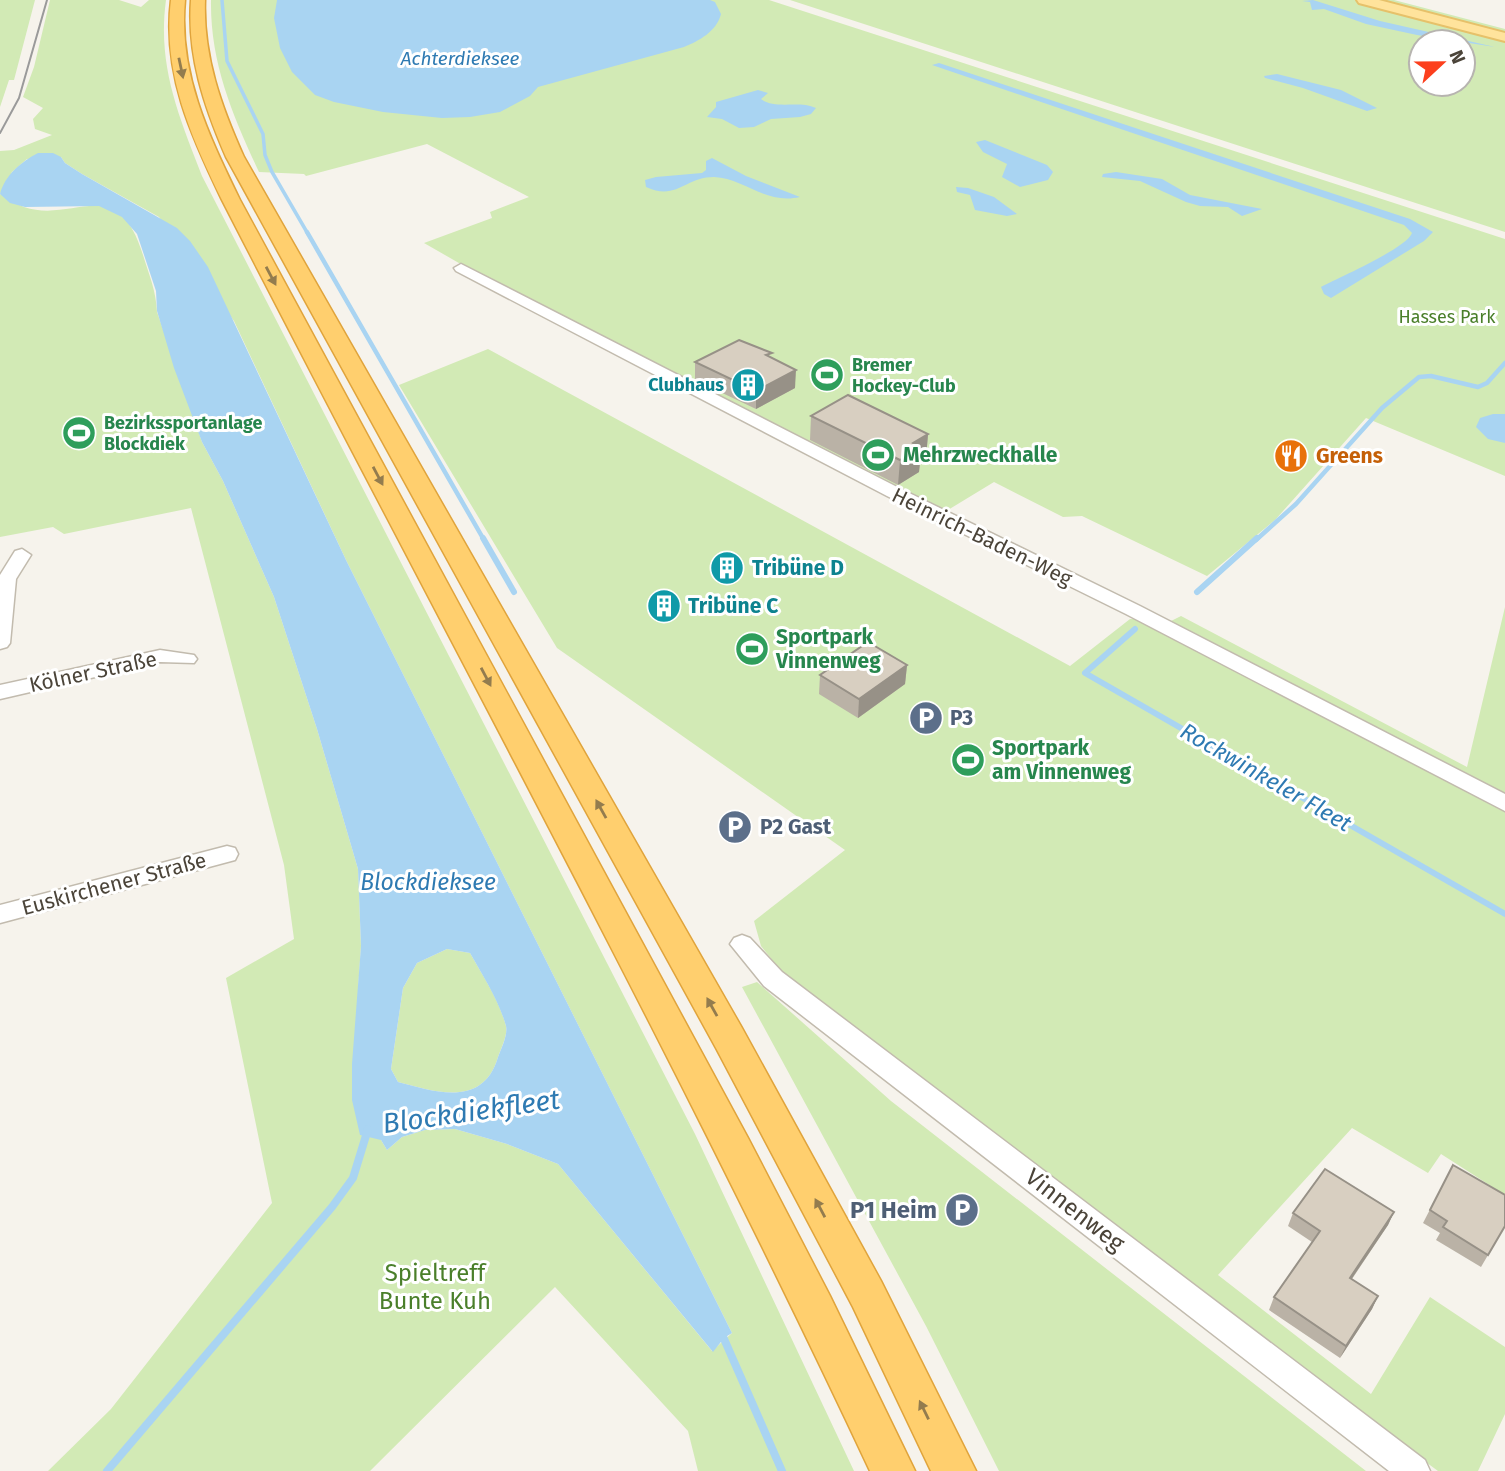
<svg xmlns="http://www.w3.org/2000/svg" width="1505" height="1471" viewBox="0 0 1505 1471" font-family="'Fira Sans',sans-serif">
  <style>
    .green { fill: #d2eab5; fill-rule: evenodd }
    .water { fill: #a9d4f2; fill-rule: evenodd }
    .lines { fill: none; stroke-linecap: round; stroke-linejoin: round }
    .stream-far3 { stroke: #a9d4f2; stroke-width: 3.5 }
    .stream-far2 { stroke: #a9d4f2; stroke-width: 4.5 }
    .stream-far1 { stroke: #a9d4f2; stroke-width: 6 }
    .stream { stroke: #a9d4f2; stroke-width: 8 }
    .minor-casing { stroke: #c2bbae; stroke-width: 3 }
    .major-casing { stroke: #e6c16a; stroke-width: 4 }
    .highway-casing { stroke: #e0a43c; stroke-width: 3 }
    .minor { fill: #fff; fill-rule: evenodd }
    .major { fill: #ffe39c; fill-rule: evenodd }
    .highway { fill: #ffcf6e; fill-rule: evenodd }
    .tram { stroke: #9a9a9a; stroke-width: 2 }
    .wall { fill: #bab2a6 }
    .shaded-wall { fill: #979187 }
    .building { fill: #d8cfc1; stroke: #979187; stroke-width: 2 }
    .oneway { fill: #937c4e }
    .labels { text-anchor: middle; stroke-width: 6; stroke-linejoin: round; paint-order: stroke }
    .far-park-label { font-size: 18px; fill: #4a7f2a; stroke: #fff }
    .far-leisure-label { font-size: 18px; font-weight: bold; fill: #27864d; stroke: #fff; text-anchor: start }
    .far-culture-label { font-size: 18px; font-weight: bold; fill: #0d838f; stroke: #fff; text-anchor: end }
    .far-water-label { font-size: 19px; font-style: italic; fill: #2e7ab2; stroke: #fff }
    .leisure-label { font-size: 21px; font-weight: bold; fill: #27864d; stroke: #fff; text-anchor: start }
    .food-label { font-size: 21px; font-weight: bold; fill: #c56008; stroke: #fff; text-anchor: start }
    .street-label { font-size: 21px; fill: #4b4439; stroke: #fff }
    .culture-label { font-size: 21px; font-weight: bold; fill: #0d838f; stroke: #fff; text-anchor: start }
    .service-label { font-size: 21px; font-weight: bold; fill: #4e5e75; stroke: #fff; text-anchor: start }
    .water-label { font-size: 23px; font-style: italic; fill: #2e7ab2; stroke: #fff }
    .near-service-label { font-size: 24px; font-weight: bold; fill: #4e5e75; stroke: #fff; text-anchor: end }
    .near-street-label { font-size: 24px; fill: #4b4439; stroke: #fff }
    .near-park-label { font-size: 24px; fill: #4a7f2a; stroke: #fff }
    .near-water-label { font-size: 28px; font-style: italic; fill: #2e7ab2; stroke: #fff }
  </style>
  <rect width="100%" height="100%" fill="#f6f3ec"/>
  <g class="green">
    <path d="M0,0H35L14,80H9L0,107Z"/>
    <path d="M50,0H119L141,7L149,0H166C157,66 179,116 202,176L695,1134L854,1471H698L688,1431L555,1287L370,1471H48L111,1409L272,1203L226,978L294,939L284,865L191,508L64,534L53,527L0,537V194C8,198 16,204 24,207C74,224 117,171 143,255C149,275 156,290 157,312L202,442L223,481L274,597L317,729L358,869L361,946L358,990L381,1140L387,1150L402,1137L425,1130L455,1129L507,1144L558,1164L712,1351L732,1333L346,560L234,321L159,217L82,174L65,163L61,157L27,159L12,172L0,194V151L14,150L52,135L35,129L33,119L43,108L23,97L34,67Z"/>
    <path d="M211,0H769L1505,239V476L1366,418L1275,520L1207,576L1082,516L1063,517L994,482L943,513L506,290L424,243L492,218L490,212L529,197L427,144L306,176L304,174L259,172C233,116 210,63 211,0Z"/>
    <path d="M790,0H1357L1505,39V232ZM1421,42H1463V84H1421Z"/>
    <path d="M1370,0H1394L1505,29V35Z"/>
    <path d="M488,349L1070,666L1130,619H1135L1505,811V1195L1441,1154L1428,1173L1352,1128L1218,1275L1371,1394L1430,1297L1505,1347V1414L1478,1471H1438L1250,1332L781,971L761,946L754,921L845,850L557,648L399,385Z"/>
    <path d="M1505,607V796L1167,623L1181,616L1467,767Z"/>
    <path d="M447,949L470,953C483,976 499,1000 506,1026C508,1035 501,1048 498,1057C483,1108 436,1092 398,1082L391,1069L403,988L417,963Z"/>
    <path d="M757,982L891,1101L1366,1471H999L926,1326L742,987Z"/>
  </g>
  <g class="water">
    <path d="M277,0H710L715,2L721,14C717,31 699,41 684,47L538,87L530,96L500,112L470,117L442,118L383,112L334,102L315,95L292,72L280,48L274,18Z"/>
    <path d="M1313,0L1380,21L1495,47L1417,35L1366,24L1324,9L1312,10L1310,2L1302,1Z"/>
    <path d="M939,63L1410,219L1433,232L1424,241L1331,298L1324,294L1321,287C1338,278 1407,248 1412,233L1404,225L932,65Z"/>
    <path d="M1277,74L1341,90L1377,108L1367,111L1303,88L1265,78L1264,76Z"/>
    <path d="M758,90L768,93L761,99C775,110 799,100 816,108L811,114L800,117L771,119L754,127L739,128L722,119L707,117L716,107V102Z"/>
    <path d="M985,140L1047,165L1053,172L1048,180L1020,187L1002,177L1007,164L983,152L976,142Z"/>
    <path d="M38,153H53L61,157L65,163L82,174L177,228L190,241L208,267L346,560L732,1333L724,1338L713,1352L558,1164L507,1144L455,1129L425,1130L402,1137L387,1150L381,1140L360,1135L352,1100V1064L361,946L358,869L317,729L274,597L223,481L202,442L174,368L157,311L156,291L137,234L122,217L99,206L25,207L10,203L0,194C5,175 21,162 38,153ZM447,949L470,953C483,976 499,1001 506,1026C508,1035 501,1049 498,1057C483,1108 436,1092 398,1082L391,1069L403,988L417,963Z"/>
    <path d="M712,158L746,176L800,197C765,205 744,178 714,177C685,177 677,201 646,187L645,180L656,177L702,173L706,170V161Z"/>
    <path d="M1116,172L1162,179L1190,195L1262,209L1242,216L1228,207L1200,206L1186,202L1140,181L1102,177L1103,174Z"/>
    <path d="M956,187L968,188L994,197L1017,214L1007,216L975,210L970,195L957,192Z"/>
    <path d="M1493,414H1505V443L1488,439L1476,427L1480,418Z"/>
  </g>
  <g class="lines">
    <path class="stream-far3" d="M222,0L227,61L263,134L265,155L272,172L308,234"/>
    <g class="stream-far2">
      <path d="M307,232L484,540"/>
      <path d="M1256,540L1296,504L1382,408L1419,377L1431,376L1478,387L1487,383L1505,363"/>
    </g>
    <g class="stream-far1">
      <path d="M483,538L514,592"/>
      <path d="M1197,592L1257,538"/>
      <path d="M1135,629L1085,673L1505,914"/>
    </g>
    <g class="stream">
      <path d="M721,1332L782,1471"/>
      <path d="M107,1471L332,1207L353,1178L368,1129"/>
    </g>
    <g class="minor-casing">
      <g id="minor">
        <path d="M461,264L899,488L1140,606L1505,794V811L1126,614L887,496L456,271L454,268Z"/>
        <path d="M22,549L31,555L16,579L10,643L7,647L0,649V575L15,551Z"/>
        <path d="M160,650L194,655L197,659L194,663L160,662L0,699V685Z"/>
        <path d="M227,846L235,848L238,854L235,860L0,923V905Z"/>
        <path d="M742,935L750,938L782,972L1425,1460L1430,1471H1389L764,986L730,944L734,938Z"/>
      </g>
    </g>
    <g class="major-casing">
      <path id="major" d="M1357,0H1379L1505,33V41L1359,3Z"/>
    </g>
    <g class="highway-casing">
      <g id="highway">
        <path d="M171,0H185C178,73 209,136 240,200L748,1138L830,1296L915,1471H870C668,1040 439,623 222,200C191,136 162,73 171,0Z"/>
        <path d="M191,0H205C203,56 221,106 244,157L742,1028L881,1281L976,1471H931L853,1307L716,1048L226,157C204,106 187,56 191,0Z"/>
      </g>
    </g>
    <use href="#minor" class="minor"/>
    <use href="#major" class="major"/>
    <use href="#highway" class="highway"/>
    <path class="tram" d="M0,133L19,98L47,0"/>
  </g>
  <g class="wall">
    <path d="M771,358L795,388L756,409L695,380V362Z"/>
    <path d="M811,416L928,434L926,458L920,462L919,472L898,485L810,440Z"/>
    <path d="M907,665L905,684L858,718L819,694L820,675Z"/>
    <path d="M1453,1165L1505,1226L1481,1267L1436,1240L1440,1233L1423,1223Z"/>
    <path d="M1394,1212L1388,1225L1352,1279L1378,1296L1372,1309L1340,1358L1269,1310L1274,1297L1312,1242L1288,1226L1293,1213Z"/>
  </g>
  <g class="shaded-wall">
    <path d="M796,370L795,388L756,409V391Z"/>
    <path d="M928,434L926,458L920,462L919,472L898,485L900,460L913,443Z"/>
    <path d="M907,665L905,684L858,718L859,699Z"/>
    <path d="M1394,1212L1388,1225L1344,1290L1350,1278Z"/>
    <path d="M1378,1296L1372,1309L1340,1358L1346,1346Z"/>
  </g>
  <g class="building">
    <path d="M739,340L772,353L766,355L796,370L756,391L695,362Z"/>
    <path d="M848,395L928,434L913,443L921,448L900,460L811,416Z"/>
    <path d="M868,642L907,665L859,699L820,675Z"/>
    <path d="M1453,1165L1505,1195V1226L1488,1255L1443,1227L1447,1221L1430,1210Z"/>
    <path d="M1325,1169L1394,1212L1350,1278L1378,1296L1346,1346L1274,1297L1320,1231L1293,1213Z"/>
  </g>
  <defs><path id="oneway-solid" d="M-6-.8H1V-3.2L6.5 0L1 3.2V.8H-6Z" transform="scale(1.75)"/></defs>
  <g class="oneway">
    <use href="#oneway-solid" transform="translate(181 68) rotate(78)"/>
    <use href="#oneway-solid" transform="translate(271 276) rotate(62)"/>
    <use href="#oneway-solid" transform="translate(378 476) rotate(62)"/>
    <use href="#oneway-solid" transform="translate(486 677) rotate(62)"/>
    <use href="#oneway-solid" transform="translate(601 809) rotate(-119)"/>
    <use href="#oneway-solid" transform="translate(712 1007) rotate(-119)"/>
    <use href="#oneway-solid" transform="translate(820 1208) rotate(-118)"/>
    <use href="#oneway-solid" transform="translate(924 1410) rotate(-116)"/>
  </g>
  <defs>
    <g id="stadium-disc" transform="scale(1.75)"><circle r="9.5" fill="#2e9e5b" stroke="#fff"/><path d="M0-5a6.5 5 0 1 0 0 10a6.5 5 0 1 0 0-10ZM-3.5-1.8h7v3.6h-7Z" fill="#fff"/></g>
    <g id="building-disc" transform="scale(1.75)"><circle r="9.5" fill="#0f9aa8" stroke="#fff"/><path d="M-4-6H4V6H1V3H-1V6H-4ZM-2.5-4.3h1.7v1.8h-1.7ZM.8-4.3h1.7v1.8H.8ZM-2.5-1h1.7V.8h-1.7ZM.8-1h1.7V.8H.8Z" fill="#fff"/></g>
    <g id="restaurant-disc" transform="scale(1.75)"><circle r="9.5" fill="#e8710a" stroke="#fff"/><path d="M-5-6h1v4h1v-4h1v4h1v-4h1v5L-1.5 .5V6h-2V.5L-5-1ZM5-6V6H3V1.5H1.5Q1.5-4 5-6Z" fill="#fff"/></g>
    <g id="parking-disc" transform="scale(1.75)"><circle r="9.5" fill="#5c6f8a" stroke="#fff"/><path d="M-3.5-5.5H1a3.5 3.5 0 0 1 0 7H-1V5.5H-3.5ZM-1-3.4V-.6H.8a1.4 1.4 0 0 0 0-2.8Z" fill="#fff"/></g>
  </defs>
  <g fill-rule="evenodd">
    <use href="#stadium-disc" x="827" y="375"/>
    <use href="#building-disc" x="748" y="385"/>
    <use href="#stadium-disc" x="79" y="433"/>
    <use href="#stadium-disc" x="878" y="455"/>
    <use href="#restaurant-disc" x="1291" y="456"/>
    <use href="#building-disc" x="727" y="568"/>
    <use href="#building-disc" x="664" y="606"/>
    <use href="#stadium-disc" x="752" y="649"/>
    <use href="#parking-disc" x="926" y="718"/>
    <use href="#stadium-disc" x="968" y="760"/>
    <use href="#parking-disc" x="735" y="827"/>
    <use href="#parking-disc" x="962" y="1210"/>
  </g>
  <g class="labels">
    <g class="far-park-label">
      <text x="1447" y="323">Hasses Park</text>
    </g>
    <g class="far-leisure-label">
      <text x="852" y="371">Bremer<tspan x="852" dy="21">Hockey-Club</tspan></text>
      <text x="104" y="429">Bezirkssportanlage<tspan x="104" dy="21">Blockdiek</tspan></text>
    </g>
    <g class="far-culture-label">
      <text x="724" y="391">Clubhaus</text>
    </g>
    <g class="far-water-label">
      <text x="460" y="65">Achterdieksee</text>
    </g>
    <g class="leisure-label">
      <text x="903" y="462">Mehrzweckhalle</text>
      <text x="776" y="644">Sportpark<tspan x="776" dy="24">Vinnenweg</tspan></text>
      <text x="992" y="755">Sportpark<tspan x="992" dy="24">am Vinnenweg</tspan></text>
    </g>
    <g class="food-label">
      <text x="1316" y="463">Greens</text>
    </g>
    <g class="street-label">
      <text transform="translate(982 537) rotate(26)" y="7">Heinrich-Baden-Weg</text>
      <text transform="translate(93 672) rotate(-12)" y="7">Kölner Straße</text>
      <text transform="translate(114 884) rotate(-15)" y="7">Euskirchener Straße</text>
    </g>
    <g class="culture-label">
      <text x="752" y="575">Tribüne D</text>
      <text x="688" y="613">Tribüne C</text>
    </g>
    <g class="service-label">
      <text x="950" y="725">P3</text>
      <text x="760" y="834">P2 Gast</text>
    </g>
    <g class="water-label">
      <text transform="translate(1266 777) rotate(30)" y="8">Rockwinkeler Fleet</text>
      <text x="428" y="890">Blockdieksee</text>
    </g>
    <g class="near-service-label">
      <text x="937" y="1218">P1 Heim</text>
    </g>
    <g class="near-street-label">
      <text transform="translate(1075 1210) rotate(38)" y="8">Vinnenweg</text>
    </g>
    <g class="near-park-label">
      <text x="435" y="1281">Spieltreff<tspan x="435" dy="28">Bunte Kuh</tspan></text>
    </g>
    <g class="near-water-label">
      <text transform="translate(471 1111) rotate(-8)" y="10">Blockdiekfleet</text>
    </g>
  </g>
  <g transform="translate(1442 63) rotate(68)"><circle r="33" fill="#ffffff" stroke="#b7b4b0" stroke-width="2"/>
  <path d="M0-5L12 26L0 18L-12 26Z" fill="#fc3f1d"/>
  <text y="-10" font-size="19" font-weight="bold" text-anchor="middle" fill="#4b4439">N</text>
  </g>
</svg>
